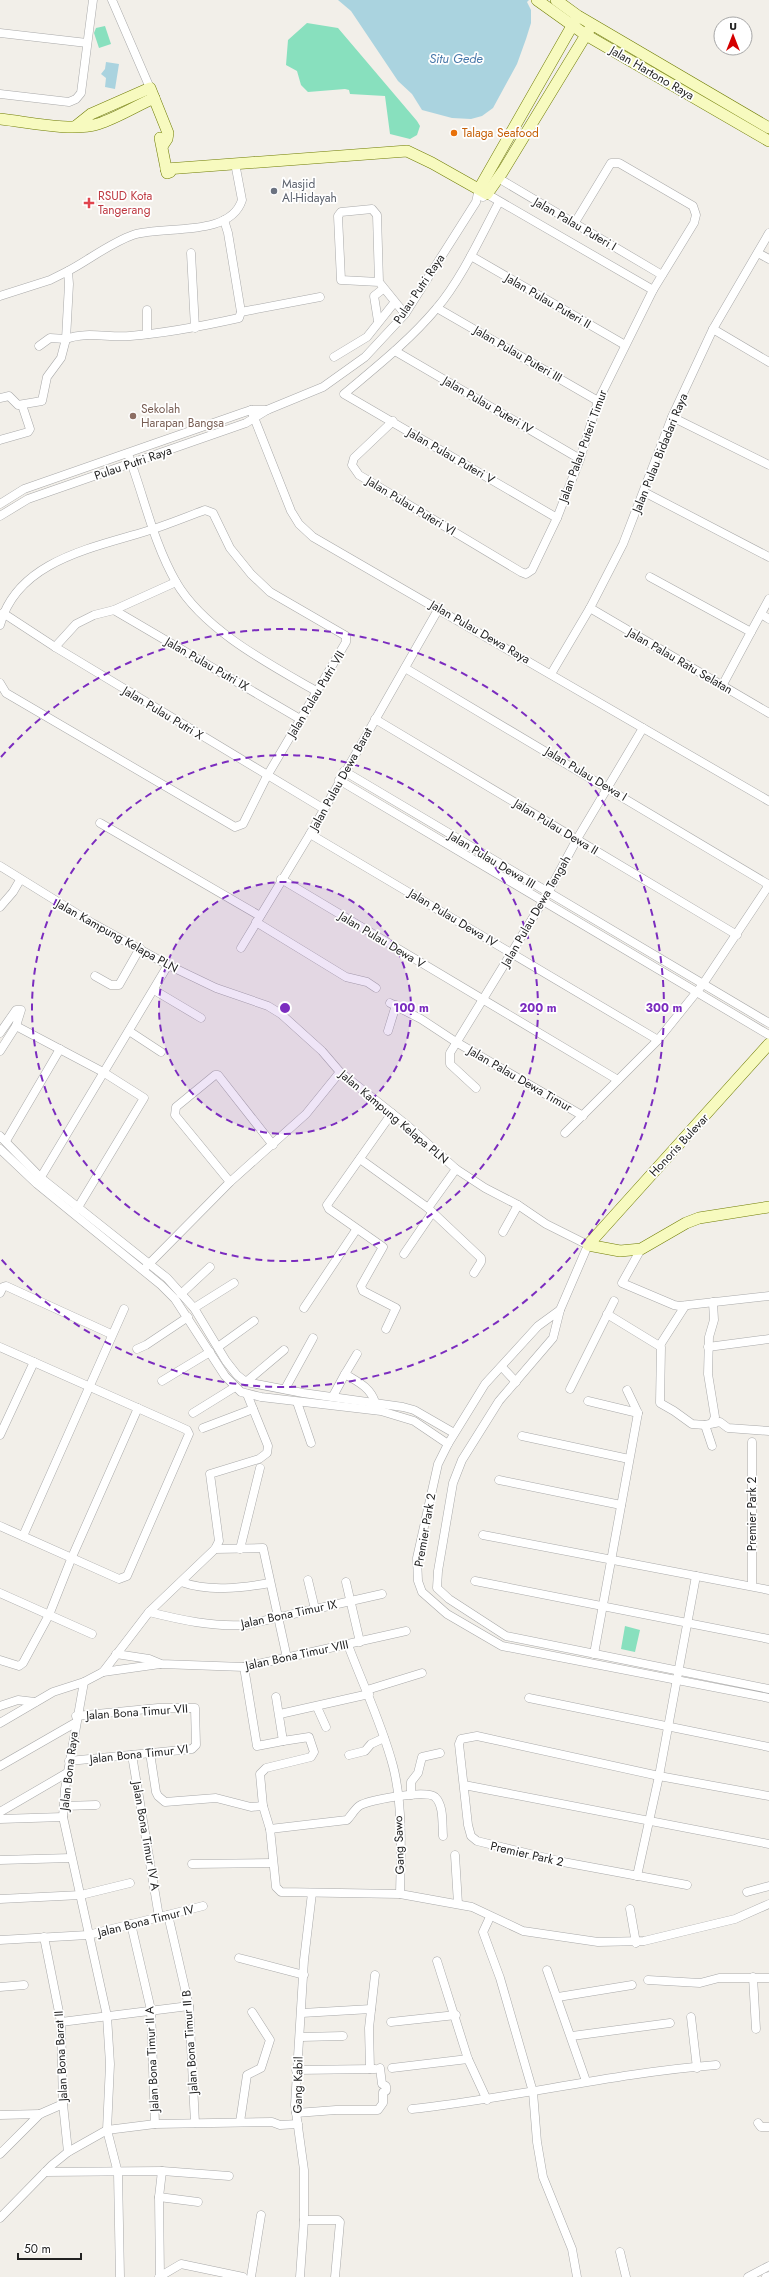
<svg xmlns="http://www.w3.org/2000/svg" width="769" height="2277" viewBox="0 0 769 2277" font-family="Jost,sans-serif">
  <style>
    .pitch { fill: #88e0be }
    .water { fill: #aad3df }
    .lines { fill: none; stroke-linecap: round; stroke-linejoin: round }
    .street-casing { stroke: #a9a9a9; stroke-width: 9 }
    .secondary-casing { stroke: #707d05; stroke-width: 12 }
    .street { stroke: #fff; stroke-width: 8 }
    .secondary { stroke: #f7fabf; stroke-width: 11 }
    .ring { fill: none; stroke: #7b2cbf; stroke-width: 2; stroke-dasharray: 7 5 }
    .food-dot { fill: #e8710a; stroke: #fff; stroke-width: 1.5 }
    .worship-dot { fill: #6b7280; stroke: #fff; stroke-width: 1.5 }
    .health-dot { fill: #e0444e; stroke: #fff; stroke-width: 1.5 }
    .education-dot { fill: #8d6e63; stroke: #fff; stroke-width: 1.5 }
    .labels { text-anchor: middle; stroke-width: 3.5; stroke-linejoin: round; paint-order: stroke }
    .street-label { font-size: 12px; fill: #222; stroke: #fff }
    .food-label { font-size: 12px; fill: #c56008; stroke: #fff; text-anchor: start }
    .worship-label { font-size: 12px; fill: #5b616d; stroke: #fff; text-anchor: start }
    .health-label { font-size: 12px; fill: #be3a42; stroke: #fff; text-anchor: start }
    .education-label { font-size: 12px; fill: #785e54; stroke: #fff; text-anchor: start }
    .water-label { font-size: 13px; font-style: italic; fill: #4a7aab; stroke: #fff }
    .centre { fill: #7b2cbf; stroke: #fff; stroke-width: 2 }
    .ring-label { font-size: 12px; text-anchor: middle; font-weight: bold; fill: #7b2cbf; stroke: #fff; stroke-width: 3.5; stroke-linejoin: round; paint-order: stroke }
  </style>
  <rect width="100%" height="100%" fill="#f2efe9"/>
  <g class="pitch">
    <path d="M307,23L338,28L417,121L420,126L417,135L410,139L390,134L385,96L350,94L349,90L345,89L308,92L301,85L297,71L286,65L288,40Z"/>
    <path d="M105,26L111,44L99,48L94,33L96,28Z"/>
    <path d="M625,1626L640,1630L635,1652L621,1649Z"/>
  </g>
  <g class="water">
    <path d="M338,0H529L527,2L531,10V23L526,39L517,64L493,108L482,116L471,119L452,118L422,110L412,94L398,81L351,11Z"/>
    <path d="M106,62L119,64L115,89L105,87L106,78L101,74L105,69Z"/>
  </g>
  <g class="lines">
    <g class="street-casing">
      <g id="street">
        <path d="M112,0L150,88"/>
        <path d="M0,33L87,43"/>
        <path d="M0,94L69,102L76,99L81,93L93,0"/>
        <path d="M498,178L662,275"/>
        <path d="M483,197L487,194L653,290"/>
        <path d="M499,202C481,236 461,280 436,309C409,341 376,367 344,394L557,518"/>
        <path d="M191,253L195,328"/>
        <path d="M758,253L769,259"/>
        <path d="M471,256L625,345"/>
        <path d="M68,271C89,260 110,243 133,235C163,225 230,238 242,200L235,163"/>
        <path d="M379,282L341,280L338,216L341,212L372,209L377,215L379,282L405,314"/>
        <path d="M0,296L50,280L68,271L69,284L66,339L50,338L39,346"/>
        <path d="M437,308L598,401"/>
        <path d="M147,310V334"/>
        <path d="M241,312L320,297"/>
        <path d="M378,321L374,296L383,289"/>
        <path d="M713,329L769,362"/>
        <path d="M395,351L580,459"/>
        <path d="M334,357L367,337L394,303"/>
        <path d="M0,398L9,396L18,405L42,401L47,377L61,358L66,339C86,331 109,338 130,336C167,333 203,326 239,318L241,312L228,233L224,220"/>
        <path d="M251,410L291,511L299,524L313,537L769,801"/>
        <path d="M672,417L769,465"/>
        <path d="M393,421L354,458L352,465L359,475L521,572L526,574L532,570L557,518L580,459L598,401L653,290L694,223L696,215L693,206L619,163H611L574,224"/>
        <path d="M0,440L28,432L30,429L22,405"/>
        <path d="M128,454C144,496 153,542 176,582C204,630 269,664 316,691"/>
        <path d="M644,492L769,557"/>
        <path d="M0,504L24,489L242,413L251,410H267"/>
        <path d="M0,516L28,499L246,423L267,410L323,387L365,357L405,314L476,202L479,189"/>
        <path d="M650,577L751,632L722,686"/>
        <path d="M590,608L769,713"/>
        <path d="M114,610L300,719"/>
        <path d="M3,613L55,647L324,809"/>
        <path d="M761,614L769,619"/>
        <path d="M0,625C17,561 92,548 147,531C167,525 186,517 205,510L213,513L230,548L251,574L270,592L346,636V642L267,776L243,824L235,827L6,693L0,683"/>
        <path d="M751,632L769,599"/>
        <path d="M55,647L76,624L94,615L114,610L176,582"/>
        <path d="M405,668L766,883L767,888L703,984L658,1040L565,1133"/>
        <path d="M551,674L590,608L623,544L672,417L713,329L769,233"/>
        <path d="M375,719L737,935"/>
        <path d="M344,771L769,1023"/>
        <path d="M339,780L769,1035"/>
        <path d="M100,823L260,916"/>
        <path d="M310,834L658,1040"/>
        <path d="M0,866L92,923L168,965L216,988L268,1006L281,1014L322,1051L340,1072L408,1126L456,1169L485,1188L518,1205L546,1224L588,1245L560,1310"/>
        <path d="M281,879L618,1080"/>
        <path d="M0,907L13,892L20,880"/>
        <path d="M256,922L346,977L367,982L376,988"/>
        <path d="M241,948L310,834L439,608"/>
        <path d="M95,976L111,985H119L140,948"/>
        <path d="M154,990L201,1018"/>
        <path d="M390,1003L421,1019L456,1042L583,1116"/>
        <path d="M16,1026L103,1072L144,1098L77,1209"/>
        <path d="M129,1031L161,1052"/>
        <path d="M388,1031L396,1005"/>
        <path d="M0,1033L16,1010H21L16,1026L0,1051"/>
        <path d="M476,1088L450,1064V1053L548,893L577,839L643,728"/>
        <path d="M0,1136L41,1178L167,1278L194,1308L226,1361L237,1375L246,1382L303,1393L403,1407L414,1410L454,1433"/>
        <path d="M6,1141L60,1049"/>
        <path d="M0,1149L37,1184L161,1285L175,1299L225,1376L241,1392L261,1397L381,1411L414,1421L448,1444"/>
        <path d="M360,1159L428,1208L481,1258V1262L474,1273"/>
        <path d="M38,1182L168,965"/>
        <path d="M230,1182L175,1115L176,1107L215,1075H218L273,1145"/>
        <path d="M428,1208L456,1169"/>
        <path d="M503,1232L518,1205"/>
        <path d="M641,1249L622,1283L674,1305L679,1306L769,1296"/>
        <path d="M404,1254L432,1213"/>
        <path d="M146,1267L230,1182L306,1114L340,1072"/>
        <path d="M0,1293L3,1287L6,1286L111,1334"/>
        <path d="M181,1294L210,1267"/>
        <path d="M194,1308L234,1283"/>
        <path d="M304,1308L356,1230"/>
        <path d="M607,1314L661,1347L660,1403L674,1411L692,1424L705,1425L720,1422L728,1428L769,1431"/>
        <path d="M386,1329L396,1308L363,1291L361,1286L383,1247L329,1209L327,1205L392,1113"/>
        <path d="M660,1345L685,1306"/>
        <path d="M0,1347L176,1425L187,1430L189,1434L127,1576L119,1579L0,1526"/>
        <path d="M218,1347L254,1321"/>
        <path d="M708,1347L769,1339"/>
        <path d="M137,1349L146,1345L188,1317"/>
        <path d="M357,1354L345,1374C358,1382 370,1387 375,1402"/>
        <path d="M502,1367L516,1382"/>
        <path d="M162,1381L210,1352"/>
        <path d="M246,1382L284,1350"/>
        <path d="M285,1389L313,1338"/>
        <path d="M570,1389L614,1301"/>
        <path d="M333,1396L345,1374"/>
        <path d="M588,1401L638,1413"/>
        <path d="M297,1402L311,1443"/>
        <path d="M193,1413L235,1387"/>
        <path d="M712,1423L715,1417L708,1374L709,1337L714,1320L713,1302"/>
        <path d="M705,1425L712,1446"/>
        <path d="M203,1428L253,1409"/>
        <path d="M0,1435L34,1362"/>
        <path d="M522,1436L629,1459"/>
        <path d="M499,1480L621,1505"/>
        <path d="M483,1535L769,1590"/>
        <path d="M23,1536L124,1309"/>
        <path d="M215,1549L263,1548L287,1658"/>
        <path d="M240,1549L260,1468"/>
        <path d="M308,1580L315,1609"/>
        <path d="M475,1581L769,1639"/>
        <path d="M181,1582C210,1592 240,1588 270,1583"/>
        <path d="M346,1582L360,1642"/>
        <path d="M752,1586V1442"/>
        <path d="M0,1593L92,1634"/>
        <path d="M149,1612C181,1620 213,1627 245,1625L382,1594"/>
        <path d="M348,1645C363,1685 382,1724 393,1766C403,1804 401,1855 400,1894"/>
        <path d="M116,1654L149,1659L161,1664L244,1667L406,1631"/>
        <path d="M594,1654L638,1413L627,1390"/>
        <path d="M0,1660L19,1666L23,1663L49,1615L72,1557L138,1408"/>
        <path d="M244,1667L257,1746L283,1741"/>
        <path d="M103,1672L160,1664"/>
        <path d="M769,1689L506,1636L449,1599L437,1588L438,1571L453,1483L462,1460L499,1401L553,1338L560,1310L538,1326L485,1384L448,1444L438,1464L417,1558L418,1581L422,1592L447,1614L502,1646L769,1698"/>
        <path d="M367,1690L422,1673"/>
        <path d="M276,1697L283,1741L309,1737L314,1752L311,1757L266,1768L260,1774L263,1806L270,1829L276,1887L281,1892L400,1894L472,1907L523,1931L598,1942L644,1941L735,1919L769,1904"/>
        <path d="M529,1698L769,1747"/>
        <path d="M0,1706L18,1700L35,1702"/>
        <path d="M317,1707L326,1727"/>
        <path d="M280,1714L369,1694"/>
        <path d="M0,1723L53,1692L84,1682"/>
        <path d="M150,1753L156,1792L158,1796L165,1802L216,1798L251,1807L263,1806"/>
        <path d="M132,1755L159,1917"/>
        <path d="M349,1755L365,1751L371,1744L384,1738"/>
        <path d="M69,1761L192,1749L196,1745L195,1708H158L76,1716"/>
        <path d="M0,1766L75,1723"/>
        <path d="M464,1785L769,1844"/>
        <path d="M411,1795V1782L418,1773L422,1757L440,1753"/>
        <path d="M64,1806L96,1805"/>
        <path d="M0,1812L67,1773"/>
        <path d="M0,1819L63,1817"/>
        <path d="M270,1829L347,1820C351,1816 354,1810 359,1806C368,1800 427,1789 435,1797C444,1805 442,1824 443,1836"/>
        <path d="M455,1855L458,1904"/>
        <path d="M0,1860L71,1858"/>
        <path d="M192,1864L273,1863"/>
        <path d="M637,1876L659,1776L696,1576"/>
        <path d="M687,1885L563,1862L477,1841L471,1836L468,1825L459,1744L461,1739L477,1736L659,1776L769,1796"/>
        <path d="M747,1892L769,1886"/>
        <path d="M0,1899L81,1895L130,1883"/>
        <path d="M630,1909L636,1943"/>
        <path d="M168,1915L189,2006L195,2123"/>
        <path d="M490,1917L483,1932L500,1978L533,2092L537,2142L543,2177L572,2249L577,2277"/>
        <path d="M131,1924L151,2010L155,2124"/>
        <path d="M44,1937L61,2022L63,2104L68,2152"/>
        <path d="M0,1940L88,1935L203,1906"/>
        <path d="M239,1958L304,1975"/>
        <path d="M437,1961L468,2059L487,2100"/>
        <path d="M547,1970L586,2081"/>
        <path d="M753,1977L756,2029"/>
        <path d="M648,1980L700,1983L719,1978H769"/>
        <path d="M0,1987L24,1985"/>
        <path d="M558,1997L632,1985"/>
        <path d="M302,2013L371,2009"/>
        <path d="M691,2017L697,2068"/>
        <path d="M61,2022L189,2006"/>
        <path d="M391,2022L456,2015"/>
        <path d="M572,2036L670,2023"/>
        <path d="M301,2037L343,2036"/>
        <path d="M392,2068L468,2059"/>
        <path d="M370,2069L369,2028L375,1975"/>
        <path d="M296,2070L375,2069"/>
        <path d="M412,2109C514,2098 614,2073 716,2065"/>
        <path d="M296,2113L336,2110H378L383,2103V2092L386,2091V2086L382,2084L380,2068"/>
        <path d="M0,2115L40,2114"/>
        <path d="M240,2122L247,2075L261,2068L270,2040L252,2012"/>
        <path d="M758,2123L761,2127H769"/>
        <path d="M0,2154L40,2114L63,2104"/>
        <path d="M45,2172L162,2171L229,2176"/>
        <path d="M159,2197L198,2202"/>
        <path d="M0,2218L52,2165L68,2152L107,2130L155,2124L272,2122L280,2125L298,2124"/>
        <path d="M304,2220H338L340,2222L335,2277"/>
        <path d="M620,2252L626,2277"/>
        <path d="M120,2277L118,2173L107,2130L110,2064L107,2016L63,1817L65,1789L84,1682L103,1672L149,1612L215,1549L219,1541L210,1474L259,1459L267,1453L268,1446L247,1394"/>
        <path d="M159,2277L181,2264L243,2277"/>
        <path d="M160,2277L159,2197L162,2171"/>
        <path d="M251,2277L261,2215"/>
        <path d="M300,2277L304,2220V2170L295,2105L304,1960L312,1893"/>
        <path d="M748,2277L769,2266"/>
        <path d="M766,2277L769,2276"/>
      </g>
    </g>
    <g class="secondary-casing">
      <g id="secondary">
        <path d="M537,0L586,35L769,141"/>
        <path d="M556,0L578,16L769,128"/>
        <path d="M0,119C29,122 71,132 98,124C117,118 136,106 154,98"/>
        <path d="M76,126L91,114L150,88L168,133L167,139L163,145"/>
        <path d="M160,138L167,173L170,172"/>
        <path d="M166,169L407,151L432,163L487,194L503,171L592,25"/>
        <path d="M479,189L576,19"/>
        <path d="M769,1044L588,1245L620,1251L641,1249L686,1223L699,1218L769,1207"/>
      </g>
    </g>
    <use href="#street" class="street"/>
    <use href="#secondary" class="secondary"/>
  </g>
  <circle cx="285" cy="1008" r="126" fill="#7b2cbf" fill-opacity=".12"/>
  <g class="ring">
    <circle cx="285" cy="1008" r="126"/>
    <circle cx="285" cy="1008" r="253"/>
    <path d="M1 757A379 379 0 1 1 1 1259"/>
  </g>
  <circle class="food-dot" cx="454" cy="133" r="4"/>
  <circle class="worship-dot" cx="274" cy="191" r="4"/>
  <path class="health-dot" d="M87 197h4v4h4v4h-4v4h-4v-4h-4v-4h4z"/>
  <circle class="education-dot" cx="133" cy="416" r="4"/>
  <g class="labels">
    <g class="street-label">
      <text transform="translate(652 73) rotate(30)" y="4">Jalan Hartono Raya</text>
      <text transform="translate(575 224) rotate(30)" y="4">Jalan Palau Puteri I</text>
      <text transform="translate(419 289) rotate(-56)" y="4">Pulau Putri Raya</text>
      <text transform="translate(548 301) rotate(30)" y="4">Jalan Pulau Puteri II</text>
      <text transform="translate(518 354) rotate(30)" y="4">Jalan Pulau Puteri III</text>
      <text transform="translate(488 405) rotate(30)" y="4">Jalan Pulau Puteri IV</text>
      <text transform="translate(583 446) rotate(-70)" y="4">Jalan Palau Puteri Timur</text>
      <text transform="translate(660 453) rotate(-68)" y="4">Jalan Pulau Bidadari Raya</text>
      <text transform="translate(451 456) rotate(30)" y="4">Jalan Pulau Puteri V</text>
      <text transform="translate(133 463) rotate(-19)" y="4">Pulau Putri Raya</text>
      <text transform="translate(411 506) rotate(31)" y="4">Jalan Pulau Puteri VI</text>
      <text transform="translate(480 632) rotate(30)" y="4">Jalan Pulau Dewa Raya</text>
      <text transform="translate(680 661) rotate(30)" y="4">Jalan Palau Ratu Selatan</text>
      <text transform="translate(207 664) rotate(30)" y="4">Jalan Pulau Putri IX</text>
      <text transform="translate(316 694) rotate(-59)" y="4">Jalan Pulau Putri VII</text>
      <text transform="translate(163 713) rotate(31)" y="4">Jalan Pulau Putri X</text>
      <text transform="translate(586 774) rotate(31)" y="4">Jalan Pulau Dewa I</text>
      <text transform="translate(341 779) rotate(-61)" y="4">Jalan Pulau Dewa Barat</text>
      <text transform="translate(556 827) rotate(31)" y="4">Jalan Pulau Dewa II</text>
      <text transform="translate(492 860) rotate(31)" y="4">Jalan Pulau Dewa III</text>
      <text transform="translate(536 911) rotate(-60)" y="4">Jalan Pulau Dewa Tengah</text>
      <text transform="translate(453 918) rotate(31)" y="4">Jalan Pulau Dewa IV</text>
      <text transform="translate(117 936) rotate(29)" y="4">Jalan Kampung Kelapa PLN</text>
      <text transform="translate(382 940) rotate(31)" y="4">Jalan Pulau Dewa V</text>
      <text transform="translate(520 1079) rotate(30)" y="4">Jalan Palau Dewa Timur</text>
      <text transform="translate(394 1117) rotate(40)" y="4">Jalan Kampung Kelapa PLN</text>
      <text transform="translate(679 1145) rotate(-47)" y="4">Honoris Bulevar</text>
      <text transform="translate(752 1514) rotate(-90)" y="4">Premier Park 2</text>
      <text transform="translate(425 1530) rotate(-80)" y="4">Premier Park 2</text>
      <text transform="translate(289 1614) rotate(-12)" y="4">Jalan Bona Timur IX</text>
      <text transform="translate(297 1655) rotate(-12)" y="4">Jalan Bona Timur VIII</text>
      <text transform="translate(137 1712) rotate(-4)" y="4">Jalan Bona Timur VII</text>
      <text transform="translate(139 1754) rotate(-6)" y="4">Jalan Bona Timur VI</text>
      <text transform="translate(69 1771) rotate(-83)" y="4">Jalan Bona Raya</text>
      <text transform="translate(146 1836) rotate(80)" y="4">Jalan Bona Timur IV A</text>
      <text transform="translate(399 1845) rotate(-92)" y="4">Gang Sawo</text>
      <text transform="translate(527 1854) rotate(13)" y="4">Premier Park 2</text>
      <text transform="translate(146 1921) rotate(-14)" y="4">Jalan Bona Timur IV</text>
      <text transform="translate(190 2042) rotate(-94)" y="4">Jalan Bona Timur II B</text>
      <text transform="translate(61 2056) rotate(-93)" y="4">Jalan Bona Barat II</text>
      <text transform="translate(152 2059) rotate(-93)" y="4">Jalan Bona Timur II A</text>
      <text transform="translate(298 2085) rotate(-89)" y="4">Gang Kabil</text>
    </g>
    <g class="food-label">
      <text x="462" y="137">Talaga Seafood</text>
    </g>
    <g class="worship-label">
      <text x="282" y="188">Masjid<tspan x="282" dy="14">Al-Hidayah</tspan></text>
    </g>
    <g class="health-label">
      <text x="98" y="200">RSUD Kota<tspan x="98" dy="14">Tangerang</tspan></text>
    </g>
    <g class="education-label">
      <text x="141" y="413">Sekolah<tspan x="141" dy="14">Harapan Bangsa</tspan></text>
    </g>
    <g class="water-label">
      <text x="456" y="63">Situ Gede</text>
    </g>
  </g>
  <circle cx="285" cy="1008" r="6" class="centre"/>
  <g class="ring-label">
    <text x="411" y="1012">100 m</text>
    <text x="538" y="1012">200 m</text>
    <text x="664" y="1012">300 m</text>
  </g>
  <g transform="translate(733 36)"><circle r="19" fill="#ffffff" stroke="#a7a7a7"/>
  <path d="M0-3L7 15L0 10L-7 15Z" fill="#d40000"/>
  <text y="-6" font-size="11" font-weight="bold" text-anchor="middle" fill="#222222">U</text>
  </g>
  <path d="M18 2253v6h63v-6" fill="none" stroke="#222222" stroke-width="2"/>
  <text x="24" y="2253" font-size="12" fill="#222222" stroke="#ffffff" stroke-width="3" paint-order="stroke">50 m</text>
</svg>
